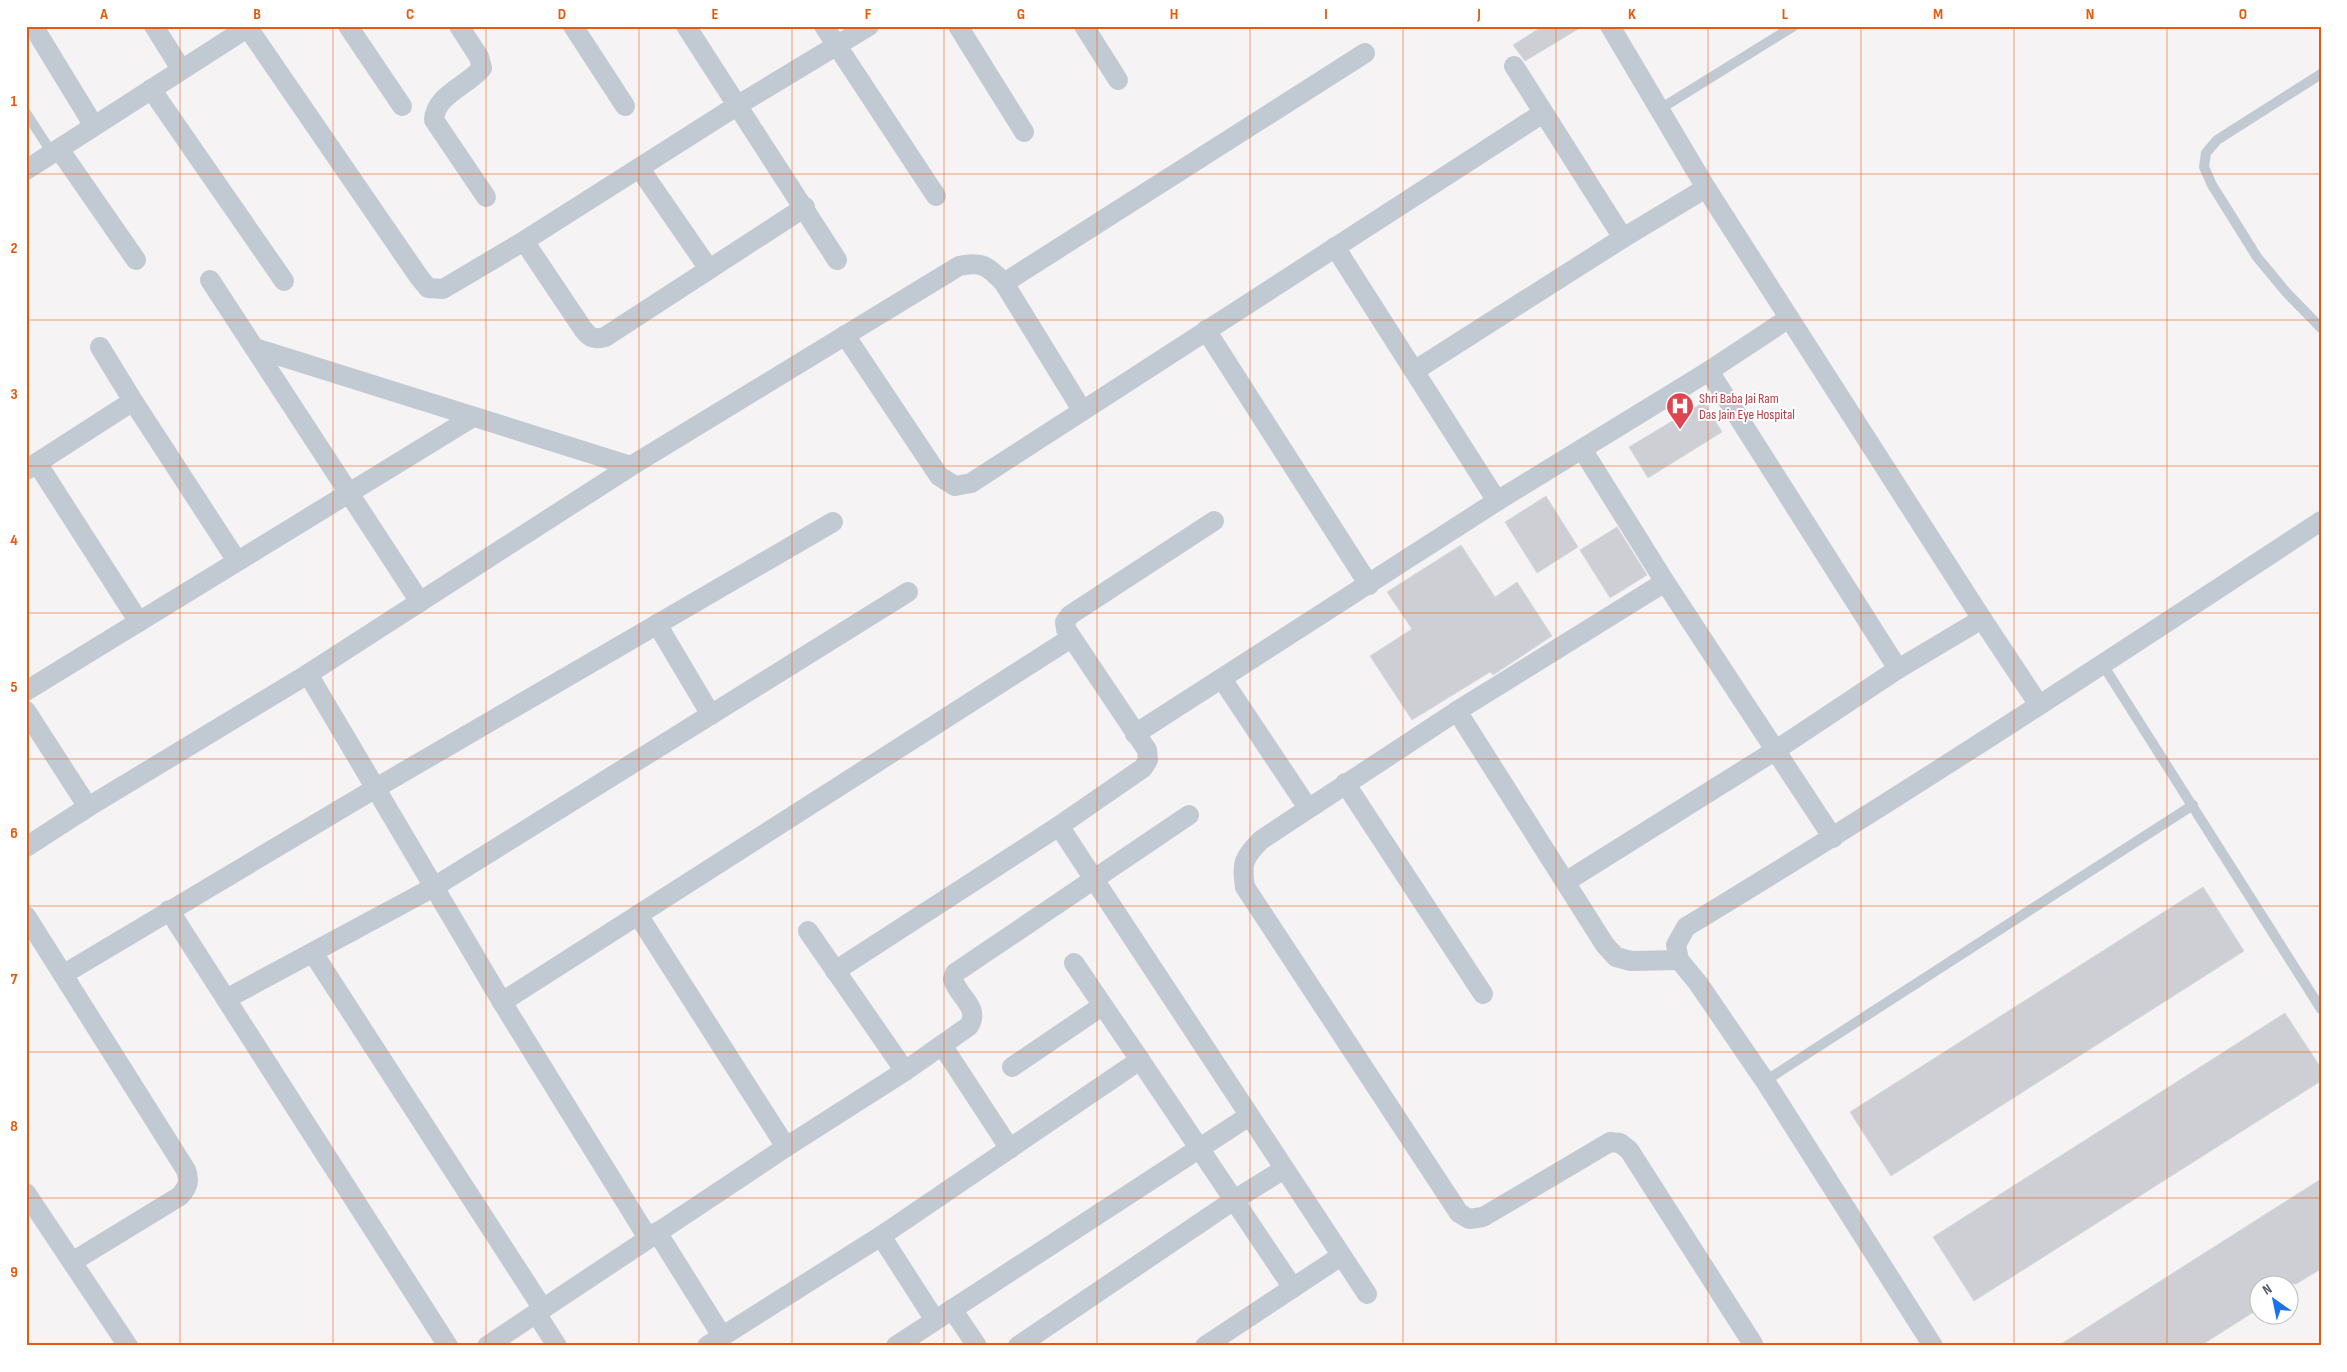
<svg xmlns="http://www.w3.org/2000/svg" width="2347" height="1372" viewBox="0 0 2347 1372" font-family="'Sofia Sans Condensed',sans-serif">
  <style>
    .building { fill: #cdcfd5; stroke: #d7d9de }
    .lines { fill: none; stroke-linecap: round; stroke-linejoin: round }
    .lane { stroke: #c1cad2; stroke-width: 10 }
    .street { stroke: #c1cad2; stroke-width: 20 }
    .grid { fill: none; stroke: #e8590c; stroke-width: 1; stroke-opacity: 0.55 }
    .labels { text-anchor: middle; stroke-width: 4; stroke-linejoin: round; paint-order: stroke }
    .health-label { font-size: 14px; fill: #be3a42; stroke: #fff; text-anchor: start }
    .neatline { fill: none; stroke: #e8590c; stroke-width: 2 }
    .grid-label { font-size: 16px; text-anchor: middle; font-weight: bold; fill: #e8590c }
  </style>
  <rect width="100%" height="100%" fill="#f5f3f3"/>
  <g class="building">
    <path d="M1543,26H1583L1525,61L1513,45Z"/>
    <path d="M1704,402L1722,432L1648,478L1629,447Z"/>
    <path d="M1546,496L1578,547L1537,573L1505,522Z"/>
    <path d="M1617,527L1647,575L1610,598L1580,550Z"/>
    <path d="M1461,545L1495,597L1517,582L1552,636L1493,675L1490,672L1412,720L1370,656L1412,629L1387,592Z"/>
    <path d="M2203,887L2244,951L1891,1176L1850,1112Z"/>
    <path d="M2285,1013L2321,1068V1081L1974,1301L1933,1237Z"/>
    <path d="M2321,1179V1269L2296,1284H2260V1308L2200,1346H2058Z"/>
  </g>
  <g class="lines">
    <g class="lane">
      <path d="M2321,74L2217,140L2206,153L2204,167L2212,185L2257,257L2286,292L2321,328"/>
      <path d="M1660,109L1794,26"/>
      <path d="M26,113L52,153"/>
      <path d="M2103,665L2321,1009"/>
      <path d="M1765,1081L2193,805"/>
    </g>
    <g class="street">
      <path d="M33,26L94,126"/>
      <path d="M154,26L181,69"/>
      <path d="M348,26L402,106"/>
      <path d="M459,26L479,57L482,68C467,86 435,95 434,120L486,197"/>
      <path d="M573,26L625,106"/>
      <path d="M686,26L837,260"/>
      <path d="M824,26L936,196"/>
      <path d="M958,26L1024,132"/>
      <path d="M1084,26L1118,80"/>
      <path d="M1610,26L1706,188L1982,619L2039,705"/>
      <path d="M248,28L419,277L428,288L443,289L524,241L738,105L869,26"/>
      <path d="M1514,66L1623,238"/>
      <path d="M151,89L284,281"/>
      <path d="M59,149L136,260"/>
      <path d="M640,169L709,269"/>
      <path d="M26,170L250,26"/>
      <path d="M524,241L583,329C590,338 594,340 605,337L805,207"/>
      <path d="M1335,247L1497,501"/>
      <path d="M210,280L420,602"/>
      <path d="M1004,283L1365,53"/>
      <path d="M1206,330L1369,585"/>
      <path d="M845,335L939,476L955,486L971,483L1543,113"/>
      <path d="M255,348L631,466"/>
      <path d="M1414,371L1623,238L1706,188"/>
      <path d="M1709,371L1898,669"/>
      <path d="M133,401L237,561"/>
      <path d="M1582,449L1665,582L1833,838"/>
      <path d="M37,463L139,622"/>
      <path d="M26,470L133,401L100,347"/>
      <path d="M1665,582L1457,711L1261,840C1244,857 1241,863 1245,887L1459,1213L1469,1219L1483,1217L1610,1142L1620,1143L1629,1150L1753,1344"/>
      <path d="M657,624L711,715"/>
      <path d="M308,674L502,1002L648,1238"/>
      <path d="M1222,679L1308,808"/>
      <path d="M26,691L473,417"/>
      <path d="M26,711L88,807"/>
      <path d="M1457,711L1605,945L1616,957L1631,961L1679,960"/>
      <path d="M1135,734L1497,501L1709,371L1789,318"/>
      <path d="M1345,783L1483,994"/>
      <path d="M1059,826L1367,1294"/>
      <path d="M26,847L88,807L308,674L631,466L959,266C982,261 988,266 1004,283L1082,410"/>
      <path d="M1567,881L1776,750L1898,669L1982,619"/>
      <path d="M169,910L448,1346"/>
      <path d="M638,915L786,1147"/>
      <path d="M26,916L186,1170C190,1181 188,1187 180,1196L72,1262"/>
      <path d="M808,931L905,1071"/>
      <path d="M313,953L543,1309"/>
      <path d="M835,971L1059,826L1143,768L1148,760L1147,750L1066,629L1065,622L1070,615L1214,521"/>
      <path d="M64,974L376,788L833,522"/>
      <path d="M226,999L434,887L908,592"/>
      <path d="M502,1002L1071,638"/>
      <path d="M942,1045L1010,1149"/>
      <path d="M1140,1060L1293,1288"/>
      <path d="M1012,1067L1102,1006"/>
      <path d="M26,1193L128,1346"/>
      <path d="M657,1232L722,1336"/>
      <path d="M881,1236L935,1320"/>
      <path d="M952,1309L977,1346"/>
      <path d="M536,1313L557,1346"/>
      <path d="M487,1346L786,1147L905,1071L969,1026C981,1007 957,996 953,979L955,973L1189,815"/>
      <path d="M707,1346L881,1236L1140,1060L1074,963"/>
      <path d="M896,1346L1249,1116"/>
      <path d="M1018,1346L1234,1200L1284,1169"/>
      <path d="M1205,1346L1341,1256"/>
      <path d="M1933,1346L1765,1081L1698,983L1679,960L1676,945L1686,927C1901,797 2111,659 2321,521"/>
    </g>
  </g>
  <path class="grid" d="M180,26V1346M333,26V1346M486,26V1346M639,26V1346M792,26V1346M944,26V1346M1097,26V1346M1250,26V1346M1403,26V1346M1556,26V1346M1708,26V1346M1861,26V1346M2014,26V1346M2167,26V1346M26,174H2321M26,320H2321M26,466H2321M26,613H2321M26,759H2321M26,906H2321M26,1052H2321M26,1198H2321"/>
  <defs>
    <g id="hospital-pin" transform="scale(1.4375)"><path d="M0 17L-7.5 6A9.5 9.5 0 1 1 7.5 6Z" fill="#e0444e" stroke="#fff"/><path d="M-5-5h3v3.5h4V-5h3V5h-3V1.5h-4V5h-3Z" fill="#fff"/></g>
  </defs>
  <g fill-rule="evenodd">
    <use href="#hospital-pin" x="1680" y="406"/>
  </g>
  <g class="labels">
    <g class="health-label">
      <text x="1699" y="403">Shri Baba Jai Ram<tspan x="1699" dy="16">Das Jain Eye Hospital</tspan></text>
    </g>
  </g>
  <rect width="2347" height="1372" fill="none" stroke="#ffffff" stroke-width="55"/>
  <g transform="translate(2274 1300) rotate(327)"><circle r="24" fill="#ffffff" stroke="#b7bbc0"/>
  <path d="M0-4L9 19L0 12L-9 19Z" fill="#1a73e8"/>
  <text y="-8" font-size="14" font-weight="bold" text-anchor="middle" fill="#4a5661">N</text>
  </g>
  <rect x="28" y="28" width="2292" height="1316" class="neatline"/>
  <g class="grid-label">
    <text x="104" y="19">A</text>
    <text x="257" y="19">B</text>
    <text x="410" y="19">C</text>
    <text x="562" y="19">D</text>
    <text x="715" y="19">E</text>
    <text x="868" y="19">F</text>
    <text x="1021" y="19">G</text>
    <text x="1174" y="19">H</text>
    <text x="1326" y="19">I</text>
    <text x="1479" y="19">J</text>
    <text x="1632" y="19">K</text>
    <text x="1785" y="19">L</text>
    <text x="1938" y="19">M</text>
    <text x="2090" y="19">N</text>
    <text x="2243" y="19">O</text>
    <text x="14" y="106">1</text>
    <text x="14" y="253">2</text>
    <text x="14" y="399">3</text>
    <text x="14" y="545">4</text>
    <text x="14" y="692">5</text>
    <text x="14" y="838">6</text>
    <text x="14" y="984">7</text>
    <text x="14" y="1131">8</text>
    <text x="14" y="1277">9</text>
  </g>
</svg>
